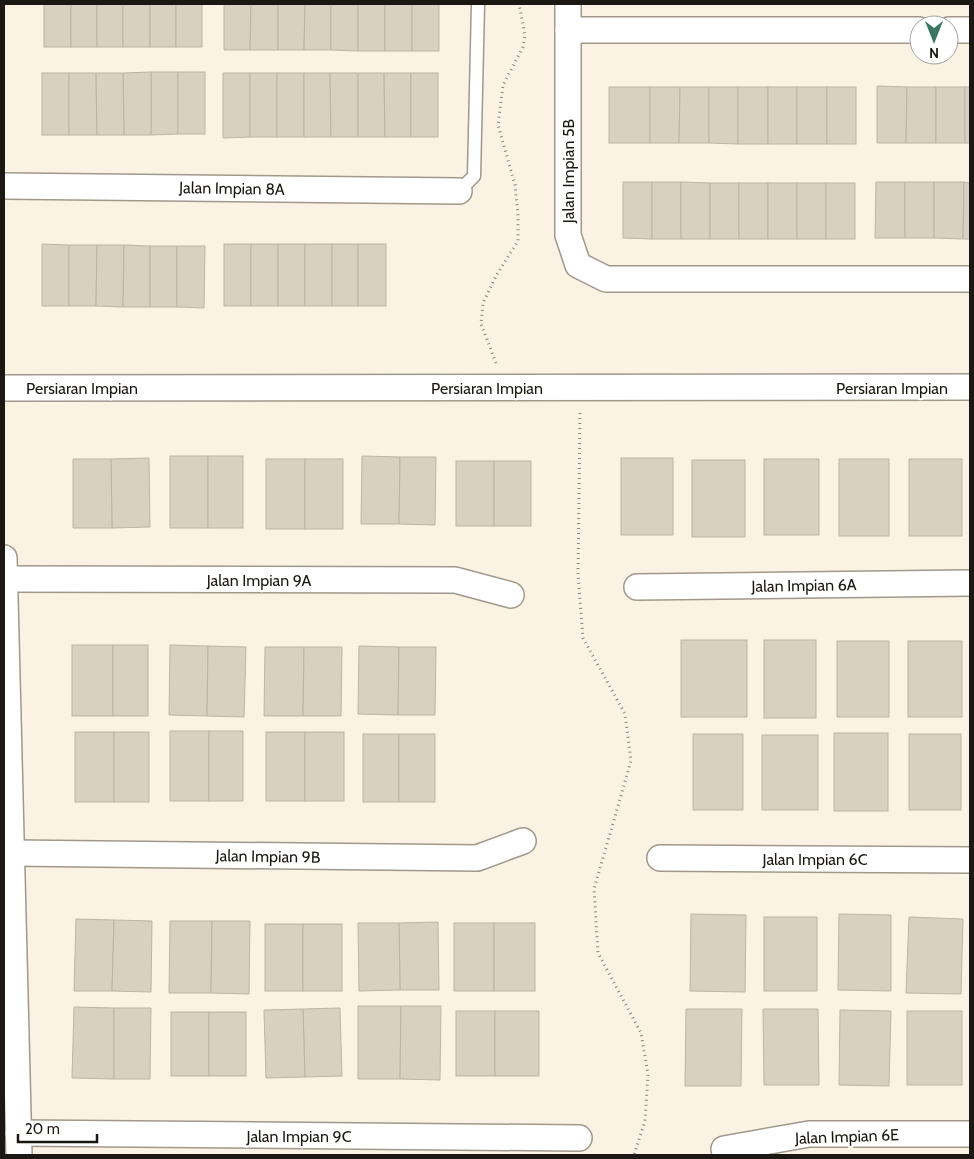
<svg xmlns="http://www.w3.org/2000/svg" width="974" height="1159" viewBox="0 0 974 1159" font-family="Cabin,sans-serif">
  <style>
    .building { fill: #d8d1c2; stroke: #bcb5a7 }
    .lines { fill: none; stroke-linecap: round; stroke-linejoin: round }
    .lane-casing { stroke: #a0998b; stroke-width: 15 }
    .street-casing { stroke: #a0998b; stroke-width: 28 }
    .path { stroke: #8a847a; stroke-width: 3; stroke-dasharray: 1 4; stroke-linecap: butt }
    .lane { stroke: #fff; stroke-width: 12 }
    .street { stroke: #fff; stroke-width: 25 }
    .labels { text-anchor: middle; stroke-width: 4.5; stroke-linejoin: round; paint-order: stroke }
    .street-label { font-size: 16px; fill: #1b1813; stroke: #fff }
  </style>
  <rect width="100%" height="100%" fill="#faf2e3"/>
  <g class="building">
    <rect x="44" y="4" width="27" height="43"/>
    <rect x="71" y="4" width="26" height="43"/>
    <rect x="97" y="4" width="26" height="43"/>
    <rect x="123" y="4" width="27" height="43"/>
    <rect x="150" y="4" width="26" height="43"/>
    <rect x="176" y="4" width="26" height="43"/>
    <path d="M224,4H251L250,50H224Z"/>
    <path d="M251,4H278V50H250Z"/>
    <path d="M278,4H305L304,50H278Z"/>
    <path d="M305,4H331V50H304Z"/>
    <path d="M331,4H358V51L331,50Z"/>
    <rect x="358" y="4" width="27" height="47"/>
    <rect x="385" y="4" width="27" height="47"/>
    <rect x="412" y="4" width="27" height="47"/>
    <path d="M151,72H178V134L151,135Z"/>
    <path d="M151,72V135H124L123,73Z"/>
    <rect x="178" y="72" width="27" height="62"/>
    <rect x="42" y="73" width="27" height="62"/>
    <path d="M69,73H96L97,135H69Z"/>
    <path d="M96,73H123L124,135H97Z"/>
    <path d="M223,73H250V137L223,138Z"/>
    <rect x="250" y="73" width="27" height="64"/>
    <rect x="277" y="73" width="27" height="64"/>
    <path d="M304,73H330L331,137H304Z"/>
    <path d="M330,73H358V137H331Z"/>
    <path d="M358,73H384L385,137H358Z"/>
    <path d="M384,73H411V137H385Z"/>
    <rect x="411" y="73" width="27" height="64"/>
    <path d="M877,86L907,87L906,143H877Z"/>
    <rect x="609" y="87" width="41" height="56"/>
    <path d="M650,87H680L679,143H650Z"/>
    <path d="M680,87H709V143H679Z"/>
    <path d="M709,87H738V144L709,143Z"/>
    <rect x="738" y="87" width="30" height="57"/>
    <rect x="768" y="87" width="29" height="57"/>
    <rect x="797" y="87" width="30" height="57"/>
    <rect x="827" y="87" width="29" height="57"/>
    <path d="M907,87H936V143H906Z"/>
    <rect x="936" y="87" width="29" height="56"/>
    <rect x="965" y="87" width="5" height="56"/>
    <path d="M623,182H652V239L623,238Z"/>
    <rect x="652" y="182" width="29" height="57"/>
    <path d="M681,182L710,183V239H681Z"/>
    <path d="M876,182H905V238H875Z"/>
    <rect x="905" y="182" width="29" height="56"/>
    <path d="M934,182H964L963,239L934,238Z"/>
    <path d="M964,182L970,183V239H963Z"/>
    <rect x="710" y="183" width="29" height="56"/>
    <rect x="739" y="183" width="29" height="56"/>
    <rect x="768" y="183" width="29" height="56"/>
    <rect x="797" y="183" width="29" height="56"/>
    <rect x="826" y="183" width="29" height="56"/>
    <path d="M42,244L69,245V306H42Z"/>
    <rect x="224" y="244" width="27" height="62"/>
    <rect x="251" y="244" width="27" height="62"/>
    <rect x="278" y="244" width="27" height="62"/>
    <rect x="305" y="244" width="27" height="62"/>
    <rect x="332" y="244" width="26" height="62"/>
    <rect x="358" y="244" width="28" height="62"/>
    <path d="M69,245H97L96,306H69Z"/>
    <path d="M97,245H124L123,307L96,306Z"/>
    <path d="M124,245L150,246V307H123Z"/>
    <rect x="150" y="246" width="27" height="61"/>
    <path d="M177,246H205L204,308L177,307Z"/>
    <rect x="170" y="456" width="38" height="72"/>
    <rect x="208" y="456" width="35" height="72"/>
    <path d="M362,456L400,457L399,524H361Z"/>
    <path d="M400,457H436L435,525L399,524Z"/>
    <path d="M149,458L150,527L112,528L111,459Z"/>
    <rect x="621" y="458" width="52" height="77"/>
    <path d="M73,459H111L112,528H73Z"/>
    <rect x="266" y="459" width="39" height="70"/>
    <rect x="305" y="459" width="38" height="70"/>
    <rect x="764" y="459" width="55" height="76"/>
    <rect x="839" y="459" width="50" height="77"/>
    <rect x="909" y="459" width="53" height="77"/>
    <rect x="692" y="460" width="53" height="77"/>
    <rect x="456" y="461" width="38" height="65"/>
    <rect x="494" y="461" width="37" height="65"/>
    <rect x="681" y="640" width="66" height="77"/>
    <rect x="764" y="640" width="52" height="78"/>
    <rect x="837" y="641" width="52" height="76"/>
    <rect x="908" y="641" width="54" height="76"/>
    <rect x="72" y="645" width="41" height="71"/>
    <rect x="113" y="645" width="35" height="71"/>
    <path d="M170,645L208,646L207,716L169,715Z"/>
    <path d="M208,646L246,647L244,717L207,716Z"/>
    <path d="M359,646L399,647L398,715L358,714Z"/>
    <path d="M265,647H304L303,716H264Z"/>
    <path d="M304,647H342L341,716H303Z"/>
    <path d="M399,647H436L435,715H398Z"/>
    <rect x="170" y="731" width="39" height="70"/>
    <rect x="209" y="731" width="34" height="70"/>
    <rect x="75" y="732" width="39" height="70"/>
    <rect x="114" y="732" width="35" height="70"/>
    <rect x="266" y="732" width="39" height="69"/>
    <rect x="305" y="732" width="39" height="69"/>
    <rect x="834" y="733" width="54" height="78"/>
    <rect x="363" y="734" width="36" height="68"/>
    <rect x="399" y="734" width="36" height="68"/>
    <rect x="693" y="734" width="50" height="76"/>
    <rect x="909" y="734" width="52" height="76"/>
    <rect x="762" y="735" width="56" height="75"/>
    <path d="M691,914L746,915L745,992L690,991Z"/>
    <path d="M839,914L891,915V991L838,990Z"/>
    <rect x="764" y="917" width="53" height="74"/>
    <path d="M909,917L963,919L961,994L906,993Z"/>
    <path d="M76,919L114,920L112,991H74Z"/>
    <path d="M114,920L152,921L151,992L112,991Z"/>
    <path d="M170,921H212L211,993H169Z"/>
    <path d="M212,921H250L249,994L211,993Z"/>
    <path d="M438,922L439,990H400L399,923Z"/>
    <path d="M358,923H399L400,990L359,991Z"/>
    <rect x="454" y="923" width="40" height="68"/>
    <rect x="494" y="923" width="41" height="68"/>
    <rect x="265" y="924" width="38" height="67"/>
    <rect x="303" y="924" width="39" height="67"/>
    <path d="M358,1006H401L400,1079H358Z"/>
    <path d="M401,1006H441L440,1080L400,1079Z"/>
    <path d="M74,1007L114,1008V1079L72,1078Z"/>
    <path d="M114,1008H151L150,1079H114Z"/>
    <path d="M340,1008L342,1076L305,1077L303,1009Z"/>
    <path d="M303,1009L305,1077L266,1078L264,1010Z"/>
    <path d="M686,1009H742L741,1086H685Z"/>
    <path d="M763,1009H818L819,1085H764Z"/>
    <path d="M840,1010L891,1011L889,1086L839,1085Z"/>
    <rect x="456" y="1011" width="39" height="65"/>
    <rect x="495" y="1011" width="44" height="65"/>
    <rect x="907" y="1011" width="55" height="74"/>
    <rect x="171" y="1012" width="38" height="64"/>
    <rect x="209" y="1012" width="37" height="64"/>
  </g>
  <g class="lines">
    <g class="lane-casing">
      <path id="lane" d="M459,191L474,176L478,4"/>
    </g>
    <g class="street-casing">
      <g id="street">
        <path d="M568,4V30"/>
        <path d="M919,30H568V235L578,265L606,279H970"/>
        <path d="M949,30H970"/>
        <path d="M4,186L459,191"/>
        <path d="M4,388L970,387"/>
        <path d="M4,558L19,1155"/>
        <path d="M4,579L455,580L511,595"/>
        <path d="M637,587L970,583"/>
        <path d="M11,853L477,858L523,841"/>
        <path d="M660,858L970,860"/>
        <path d="M18,1133L579,1138"/>
        <path d="M724,1149L809,1134H970"/>
      </g>
    </g>
    <g class="path">
      <path d="M496,363L481,324L483,303L496,276L518,241V214L515,185L498,125L503,85L523,47L525,35L519,4"/>
      <path d="M580,413L578,574L583,638L625,714L631,761L594,889L598,953L641,1033L648,1074L645,1121L634,1155"/>
    </g>
    <use href="#lane" class="lane"/>
    <use href="#street" class="street"/>
  </g>
  <g class="labels">
    <g class="street-label">
      <text transform="translate(568 171) rotate(-90)" y="6">Jalan Impian 5B</text>
      <text transform="translate(232 188) rotate(1)" y="6">Jalan Impian 8A</text>
      <text x="82" y="394">Persiaran Impian</text>
      <text x="487" y="394">Persiaran Impian</text>
      <text x="892" y="394">Persiaran Impian</text>
      <text x="259" y="586">Jalan Impian 9A</text>
      <text transform="translate(804 585) rotate(-1)" y="6">Jalan Impian 6A</text>
      <text transform="translate(268 856) rotate(1)" y="6">Jalan Impian 9B</text>
      <text x="815" y="865">Jalan Impian 6C</text>
      <text x="299" y="1142">Jalan Impian 9C</text>
      <text transform="translate(847 1136) rotate(-2)" y="6">Jalan Impian 6E</text>
    </g>
  </g>
  <rect width="974" height="1159" fill="none" stroke="#1b1813" stroke-width="10"/>
  <g transform="translate(934 40) rotate(180)"><circle r="24" fill="#ffffff" stroke="#a4a3a1"/>
  <path d="M0-4L9 19L0 12L-9 19Z" fill="#3a7762"/>
  <text y="-8" font-size="14" font-weight="bold" text-anchor="middle" fill="#1b1813">N</text>
  </g>
  <path d="M18 1134v8h79v-8" fill="none" stroke="#1b1813" stroke-width="2.5"/>
  <text x="25" y="1134" font-size="15" fill="#1b1813" stroke="#ffffff" stroke-width="4" paint-order="stroke">20 m</text>
</svg>
